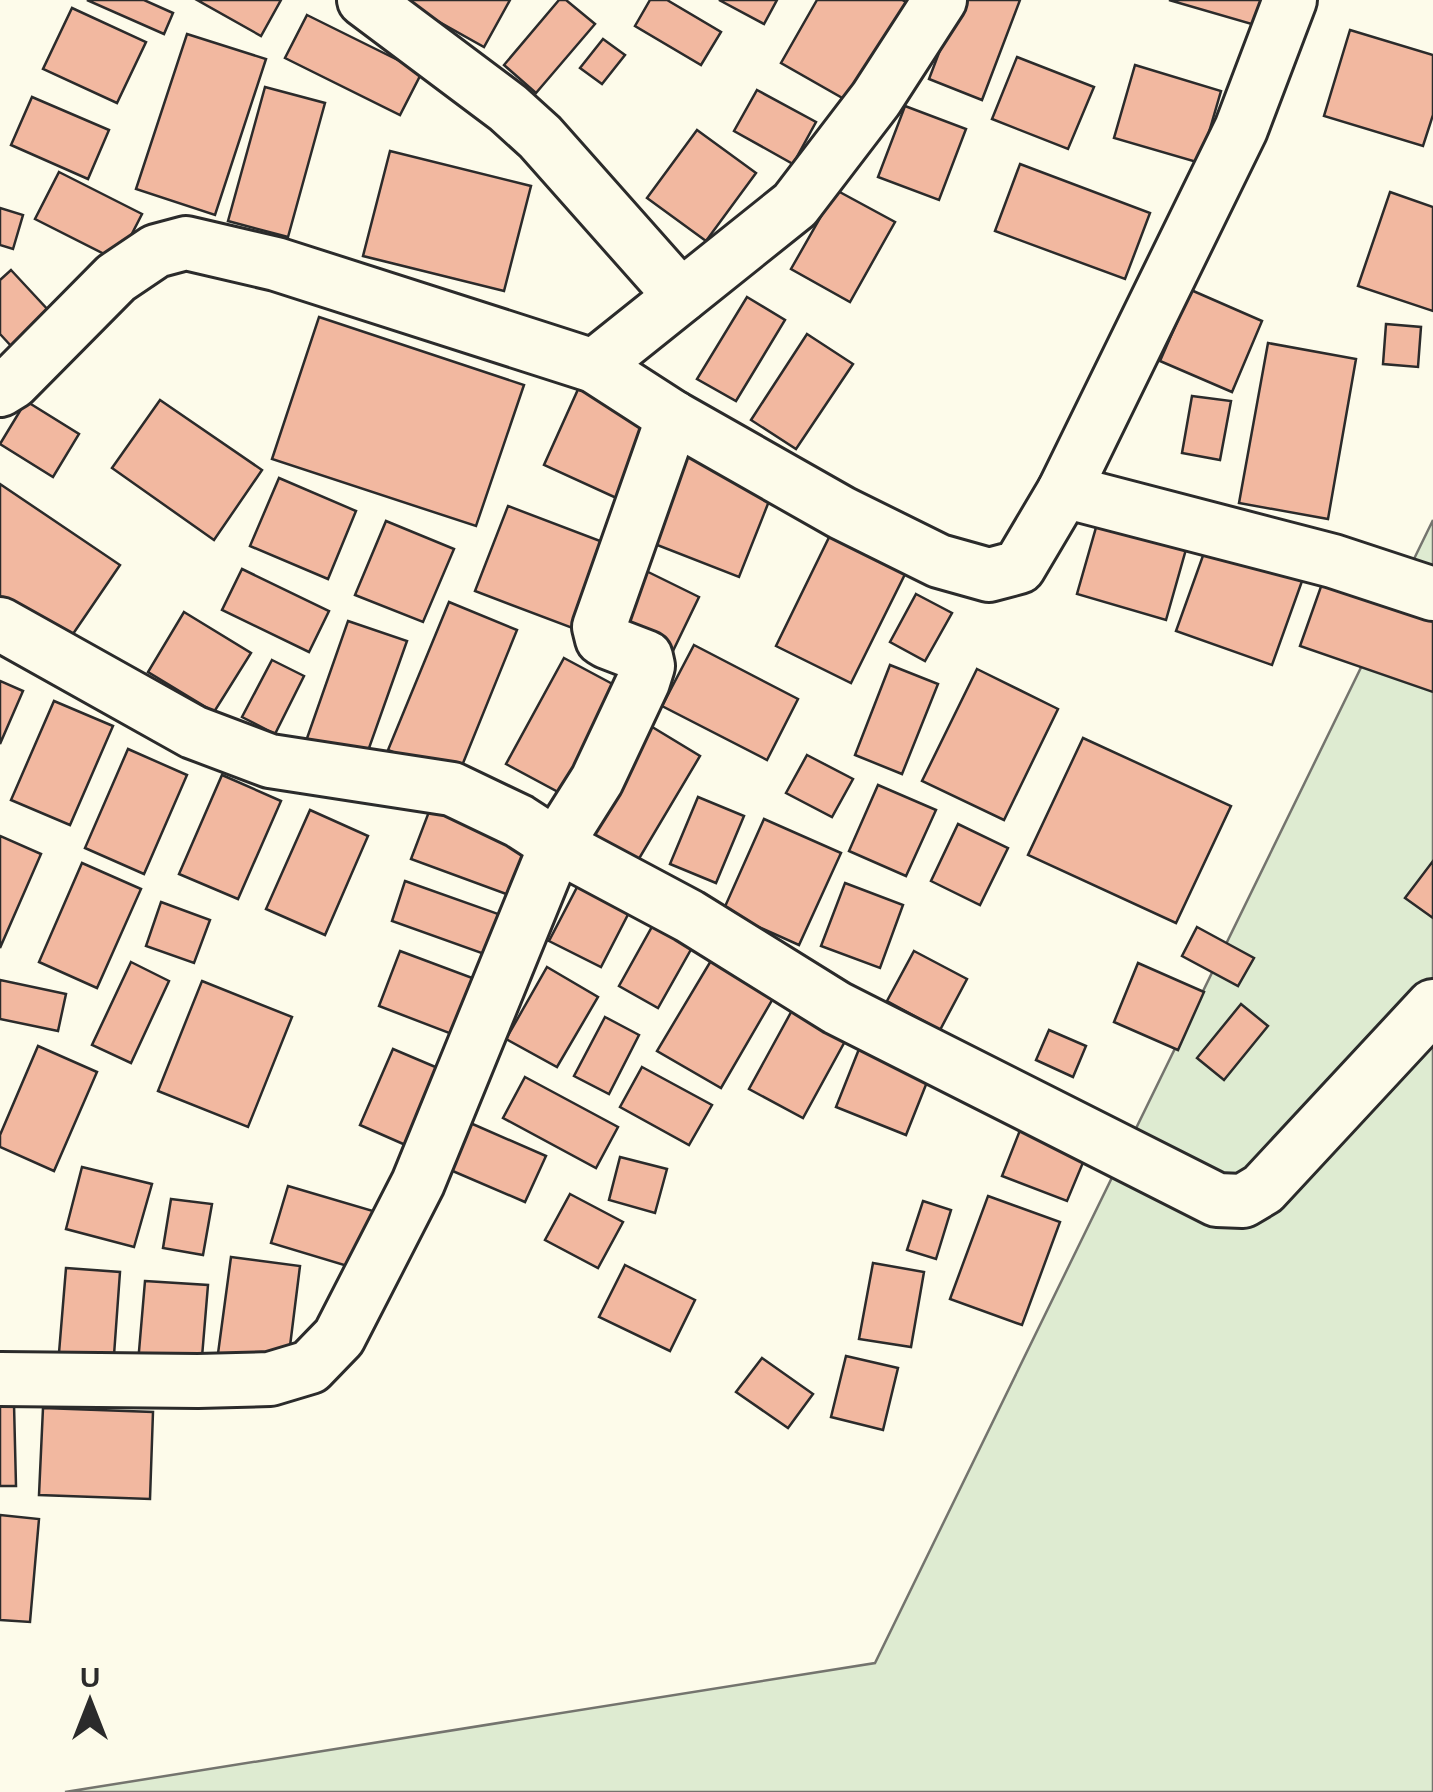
<svg xmlns="http://www.w3.org/2000/svg" width="1433" height="1792" viewBox="0 0 1433 1792" font-family="Helvetica,sans-serif">
  <style>
    .green { fill: #deebd1; stroke: #74746e; stroke-width: 2.5 }
    .building { fill: #f2b8a0; stroke: #2b2b2b; stroke-width: 2.5 }
    .lines { fill: none; stroke-linecap: round; stroke-linejoin: round }
    .street-casing { stroke: #2b2b2b; stroke-width: 58 }
    .street { stroke: #fdfbea; stroke-width: 52 }
  </style>
  <rect width="100%" height="100%" fill="#fdfbea"/>
  <path class="green" d="M1433,520V1792H65L875,1663Z"/>
  <g class="building">
    <path d="M87,0H144L173,13L164,34Z"/>
    <path d="M197,0H281L261,36Z"/>
    <path d="M400,0H510L484,47Z"/>
    <path d="M559,0H566L595,24L536,93L504,65Z"/>
    <path d="M650,0H667L721,32L701,65L635,26Z"/>
    <path d="M719,0H777L764,24Z"/>
    <path d="M817,0H902L910,4L853,104L781,63Z"/>
    <path d="M959,0H1020L982,100L929,79Z"/>
    <path d="M1169,0H1262L1255,25Z"/>
    <path d="M72,8L146,42L117,103L43,69Z"/>
    <path d="M307,15L422,72L400,115L285,58Z"/>
    <path d="M1350,30L1433,55V115L1423,146L1324,116Z"/>
    <path d="M187,34L266,59L215,215L136,189Z"/>
    <path d="M603,39L625,55L602,84L580,68Z"/>
    <path d="M1017,57L1094,87L1068,149L992,119Z"/>
    <path d="M1135,65L1221,91L1200,163L1114,138Z"/>
    <path d="M265,87L325,103L288,237L228,221Z"/>
    <path d="M757,90L816,122L793,164L734,131Z"/>
    <path d="M32,97L109,130L88,179L11,145Z"/>
    <path d="M905,106L966,129L939,200L878,177Z"/>
    <path d="M697,130L756,173L706,241L647,198Z"/>
    <path d="M390,151L531,186L504,291L363,256Z"/>
    <path d="M1020,164L1150,213L1125,279L995,231Z"/>
    <path d="M59,172L142,214L118,261L35,219Z"/>
    <path d="M836,190L895,222L850,302L791,269Z"/>
    <path d="M1390,192L1433,207V311L1358,286Z"/>
    <path d="M0,208L23,215L13,249L0,245Z"/>
    <path d="M11,270L62,325L24,360L0,334V280Z"/>
    <path d="M1191,290L1262,321L1232,392L1160,361Z"/>
    <path d="M747,297L785,320L736,401L697,379Z"/>
    <path d="M319,317L524,385L476,526L272,459Z"/>
    <path d="M1386,324L1421,327L1418,367L1383,364Z"/>
    <path d="M807,334L853,364L796,449L751,420Z"/>
    <path d="M1268,343L1356,359L1328,519L1239,503Z"/>
    <path d="M580,385L659,421L623,501L544,465Z"/>
    <path d="M1192,396L1231,401L1220,460L1182,453Z"/>
    <path d="M160,400L262,470L214,540L112,468Z"/>
    <path d="M26,401L79,434L53,477L0,444Z"/>
    <path d="M682,451L775,486L739,577L647,541Z"/>
    <path d="M279,478L356,511L328,579L250,546Z"/>
    <path d="M0,484L120,565L60,653L0,612Z"/>
    <path d="M1103,503L1192,528L1166,620L1077,594Z"/>
    <path d="M508,506L608,544L575,629L475,591Z"/>
    <path d="M386,521L454,549L423,622L355,595Z"/>
    <path d="M837,521L913,558L851,683L776,646Z"/>
    <path d="M1210,536L1306,570L1272,665L1176,631Z"/>
    <path d="M636,566L699,597L671,655L608,624Z"/>
    <path d="M242,569L329,611L309,652L222,610Z"/>
    <path d="M1324,578L1433,616V692L1300,646Z"/>
    <path d="M916,594L952,613L925,661L890,642Z"/>
    <path d="M449,602L517,630L457,778L388,750Z"/>
    <path d="M184,612L251,653L214,712L148,672Z"/>
    <path d="M348,621L407,641L363,765L305,744Z"/>
    <path d="M694,645L798,699L767,760L662,706Z"/>
    <path d="M564,658L633,695L575,801L506,764Z"/>
    <path d="M272,660L304,676L275,734L242,717Z"/>
    <path d="M890,665L938,684L902,774L855,755Z"/>
    <path d="M977,669L1058,709L1004,820L922,781Z"/>
    <path d="M0,681L23,691L0,744Z"/>
    <path d="M54,701L113,726L70,825L11,800Z"/>
    <path d="M644,722L700,756L637,862L581,829Z"/>
    <path d="M1083,738L1231,806L1176,923L1028,855Z"/>
    <path d="M128,749L187,775L144,874L85,848Z"/>
    <path d="M807,755L853,779L832,817L786,793Z"/>
    <path d="M222,775L281,801L238,899L179,874Z"/>
    <path d="M878,785L936,810L906,876L849,851Z"/>
    <path d="M698,797L744,816L716,883L670,864Z"/>
    <path d="M430,809L535,848L517,898L411,859Z"/>
    <path d="M310,810L368,836L325,935L266,909Z"/>
    <path d="M764,819L841,853L799,945L723,911Z"/>
    <path d="M958,824L1008,848L980,905L931,881Z"/>
    <path d="M0,836L41,854L0,948Z"/>
    <path d="M1433,861V918L1405,898Z"/>
    <path d="M82,863L141,889L97,988L39,962Z"/>
    <path d="M586,870L637,897L601,967L549,941Z"/>
    <path d="M405,881L515,920L501,960L392,921Z"/>
    <path d="M845,883L903,905L880,968L821,946Z"/>
    <path d="M161,902L210,920L194,963L146,946Z"/>
    <path d="M658,916L698,937L658,1008L619,986Z"/>
    <path d="M1197,927L1254,958L1238,986L1182,956Z"/>
    <path d="M400,951L491,985L470,1041L379,1006Z"/>
    <path d="M914,951L967,979L940,1030L887,1001Z"/>
    <path d="M715,954L778,990L721,1088L657,1051Z"/>
    <path d="M131,962L169,981L131,1063L92,1045Z"/>
    <path d="M1138,963L1204,992L1178,1050L1114,1022Z"/>
    <path d="M547,967L598,997L557,1067L506,1039Z"/>
    <path d="M0,980L66,994L58,1031L0,1019Z"/>
    <path d="M202,981L292,1017L248,1127L158,1091Z"/>
    <path d="M801,994L855,1023L803,1118L749,1089Z"/>
    <path d="M1241,1004L1268,1026L1224,1080L1197,1058Z"/>
    <path d="M605,1017L639,1035L609,1094L574,1076Z"/>
    <path d="M1049,1030L1086,1046L1073,1077L1036,1060Z"/>
    <path d="M865,1034L935,1062L906,1135L836,1107Z"/>
    <path d="M38,1046L97,1072L54,1171L0,1147V1135Z"/>
    <path d="M393,1049L459,1077L426,1154L360,1125Z"/>
    <path d="M642,1067L712,1105L689,1145L620,1107Z"/>
    <path d="M525,1077L618,1127L596,1168L503,1118Z"/>
    <path d="M1026,1115L1092,1141L1067,1201L1002,1176Z"/>
    <path d="M468,1122L546,1156L525,1202L448,1169Z"/>
    <path d="M620,1157L667,1169L655,1213L609,1200Z"/>
    <path d="M82,1167L152,1184L134,1247L66,1229Z"/>
    <path d="M288,1186L373,1211L354,1268L271,1243Z"/>
    <path d="M570,1194L623,1222L598,1268L545,1240Z"/>
    <path d="M988,1196L1060,1222L1022,1325L950,1299Z"/>
    <path d="M171,1199L212,1204L203,1255L163,1248Z"/>
    <path d="M923,1201L951,1210L936,1259L907,1250Z"/>
    <path d="M231,1257L300,1266L287,1370L217,1361Z"/>
    <path d="M873,1263L924,1272L911,1347L859,1339Z"/>
    <path d="M625,1265L695,1300L670,1351L599,1317Z"/>
    <path d="M66,1268L120,1272L113,1369L58,1365Z"/>
    <path d="M145,1281L208,1285L201,1369L138,1363Z"/>
    <path d="M846,1356L898,1368L883,1430L831,1417Z"/>
    <path d="M762,1358L813,1394L788,1428L736,1392Z"/>
    <path d="M14,1404L16,1486H0V1405Z"/>
    <path d="M43,1408L153,1412L150,1499L39,1495Z"/>
    <path d="M0,1515L39,1519L30,1622L0,1620Z"/>
  </g>
  <g class="lines">
    <g class="street-casing">
      <g id="street">
        <path d="M364,0L508,108L540,137L681,296"/>
        <path d="M594,366L795,205L876,99L940,0"/>
        <path d="M0,390L13,382L116,278L156,251L186,243L276,264L594,366L673,417L842,513L939,561L989,575L1019,567L1064,491L1241,129L1290,0"/>
        <path d="M1064,491L1333,561L1433,594"/>
        <path d="M0,624L193,732L270,761L452,789L519,821L556,845L689,916L837,1008L1217,1200L1243,1201L1263,1189L1433,1006"/>
        <path d="M0,1379L198,1381L270,1379L310,1367L339,1337L418,1183L556,845L597,780L643,682L648,666L646,657L607,642L602,639L599,627L673,417"/>
      </g>
    </g>
    <use href="#street" class="street"/>
  </g>
  <g transform="translate(90 1702)" stroke="#fdfbea" stroke-width="8" paint-order="stroke">
  <path d="M0-8L18 38L0 25L-18 38Z" fill="#2b2b2b"/>
  <text y="-15" font-size="28" font-weight="bold" text-anchor="middle" fill="#2b2b2b">U</text>
  </g>
</svg>
